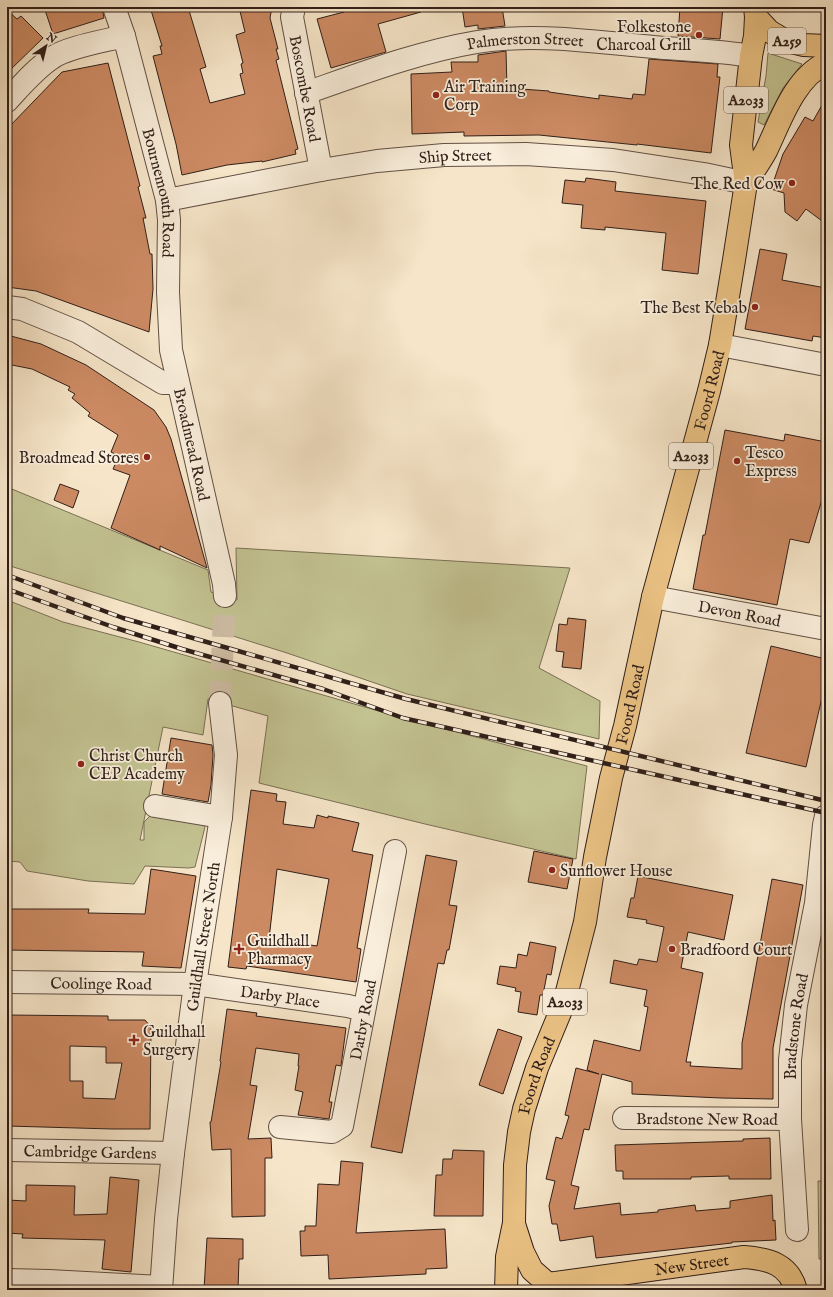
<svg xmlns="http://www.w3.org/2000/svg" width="833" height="1297" viewBox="0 0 833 1297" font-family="'IM FELL English',serif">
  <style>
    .green { fill: #c3c291; stroke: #7a7055 }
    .building { fill: #cc8a63; stroke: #301f19; fill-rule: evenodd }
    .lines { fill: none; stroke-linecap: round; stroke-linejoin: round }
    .minor-tunnel { stroke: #cebda5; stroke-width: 22; stroke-dasharray: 22 11; stroke-linecap: butt }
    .minor-casing { stroke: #625045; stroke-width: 24 }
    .major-casing { stroke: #301f19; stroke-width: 24 }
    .highway-casing { stroke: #301f19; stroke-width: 24 }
    .minor { stroke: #f9eedb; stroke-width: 22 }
    .major { stroke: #ebc284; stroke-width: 22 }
    .highway { stroke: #ebc284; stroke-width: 22 }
    .rail-casing { stroke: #301f19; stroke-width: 4.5 }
    .rail { stroke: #f9eedb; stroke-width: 3; stroke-dasharray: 9; stroke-linecap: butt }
    .poi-dot { fill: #8f2418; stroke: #f9eedb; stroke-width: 1.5 }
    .labels { text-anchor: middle; stroke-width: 3.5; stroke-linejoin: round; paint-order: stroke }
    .shield { fill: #f9eedb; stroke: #6c5d53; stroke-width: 1 }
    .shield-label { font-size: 15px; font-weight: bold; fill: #301f19 }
    .poi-label { font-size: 16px; fill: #301f19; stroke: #f9eedb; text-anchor: start }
    .street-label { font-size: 16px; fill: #301f19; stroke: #f9eedb }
  </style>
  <rect width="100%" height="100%" fill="#f6e5c8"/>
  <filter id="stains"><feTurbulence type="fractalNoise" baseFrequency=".005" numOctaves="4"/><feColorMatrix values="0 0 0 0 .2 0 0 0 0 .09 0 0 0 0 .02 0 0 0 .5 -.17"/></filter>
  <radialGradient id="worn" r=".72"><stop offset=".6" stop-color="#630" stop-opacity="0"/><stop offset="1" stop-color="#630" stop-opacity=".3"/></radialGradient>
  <g class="green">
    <path d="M768,53L802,64L783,88L764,125L758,122L766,76Z"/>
    <path d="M7,487L208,570L211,592L237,600L236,548L570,568L539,668L600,701L599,739L407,694L287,653L7,565Z"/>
    <path d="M7,600L63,622L139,642L403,718L587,766L576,859L425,824L259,783L268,716L208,699L203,735L163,727L140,840H144V822L157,809L198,818L205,827L195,867L189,868L145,866L134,884L88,881L27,871L20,862L7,861Z"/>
    <path d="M818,1181H826V1259H819Z"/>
  </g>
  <g class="building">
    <path d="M44,7H102L104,18L53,34Z"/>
    <path d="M150,7H188L206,67L200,69L210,103L245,94L240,74L243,73L241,64L243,63L236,35L245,32L239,7H272L270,18L278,49H276L279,59L276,60L298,149L295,150L296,154L262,162V161L227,165L182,175L176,144L153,56L162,54L160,46H162Z"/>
    <path d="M343,7H420L421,12L378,24L386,52L331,68L317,19L344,12Z"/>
    <path d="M462,7H502L505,26L478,29V25L465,27Z"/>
    <path d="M680,7H723L720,39L678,36Z"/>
    <path d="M7,10L17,19L21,16L43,38L7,73Z"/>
    <path d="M506,51L507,88L549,91V92L599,99V95L632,99L633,94L645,95L649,59L718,64L717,77H720L711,153L637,144V145L539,135L464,136V132L412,134L411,74L452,72L451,62H478V55Z"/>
    <path d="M108,63L140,186L138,187L146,218H143L150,254H152L153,289L149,332L36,291L7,287V129L62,72Z"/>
    <path d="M826,98V224L806,209L797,221L785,212L784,193L771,189L783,154L805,117L813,121Z"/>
    <path d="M586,178L616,182L615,191L706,201L698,274L662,270L666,233L605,227V230L581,228L583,205L562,203L565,180L585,182Z"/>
    <path d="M760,249L787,254L782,280L826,288V338L813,336L812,341L745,329Z"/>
    <path d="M7,335L41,344L86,365L154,410L166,427L171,439L207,568L160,546V550L111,528L130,475L113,469L119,456L111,452L118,435L88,416L90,413L72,398L75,394L68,390L70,387L32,369L7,364Z"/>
    <path d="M725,430L784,441L785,434L826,442V486L809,543L790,539L777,605L693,589L703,535H705Z"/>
    <path d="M60,484L79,491L73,508L54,500Z"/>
    <path d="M568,618L586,620L581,669L562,667L564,652L556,651L559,624L567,625Z"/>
    <path d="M771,646L826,659V680L806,767L746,753Z"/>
    <path d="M171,738L212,745L213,755L211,785L208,802L162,794Z"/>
    <path d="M251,790L277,794L276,801L286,802L283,824L314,828L317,815L328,818V816L359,823L352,851L373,855L357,948L361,949L356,982L247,966L246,969L228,967ZM277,869L329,879L317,946L269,939Z"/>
    <path d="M534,851L573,859L567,889L528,882Z"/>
    <path d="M426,855L457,861L449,905L457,906L449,950H447L444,964L438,963L402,1153L371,1147Z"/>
    <path d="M151,869L196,876L181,968L142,966L144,952L7,950V909H89L88,913L145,914Z"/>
    <path d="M638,876L733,895L724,940L688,932L681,968L703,973L686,1062H691L690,1066L742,1069V1043L772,879L803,885L773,1048V1099L721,1098L632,1094V1082L602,1074L589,1130L584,1129L571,1185L579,1187L574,1209L620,1203L621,1215L658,1212V1210L695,1205L696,1211L730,1208V1201L772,1195L773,1221L775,1220L776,1240L732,1242V1243L596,1258L593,1236L560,1241L557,1224H552L549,1206L555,1181L546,1179L556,1137L562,1139L569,1116L565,1115L576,1068L599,1074L587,1070L594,1040L640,1051L648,1007L644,1006L647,990L610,983L614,960L637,965L639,959L657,962L664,927L646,923L647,920L627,917L631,898H634Z"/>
    <path d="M530,942L556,947L551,975L547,974L543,995H540L537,1015L518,1012L521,992L515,991L516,988L497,984L500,966L516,968L518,954L527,956Z"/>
    <path d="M227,1009L257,1013L256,1016L346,1028L341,1066L336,1065L329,1102H332L329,1119L298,1115L303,1092L295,1090L299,1066H298L299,1054L256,1048L250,1085L257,1086L248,1139L271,1138L272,1158H265V1216L232,1217L231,1149L212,1150L210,1122H211L221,1062L220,1061Z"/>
    <path d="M7,1015L108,1016V1020H145L151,1027L150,1129H112L7,1126ZM70,1046L106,1047V1063H122L115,1099L83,1098V1081H70Z"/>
    <path d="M498,1029L522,1037L503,1094L479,1085Z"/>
    <path d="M770,1138L771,1179H729V1176L691,1177V1179H623V1171H616L615,1145L743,1141V1139Z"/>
    <path d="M453,1150L484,1151L483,1216H434L436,1175H442L443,1159H452Z"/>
    <path d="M341,1161L363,1163L356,1233L445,1229L447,1268L426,1269V1274L329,1279L328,1255L301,1256L300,1231H305V1226H316L318,1184L339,1185Z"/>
    <path d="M110,1177L139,1180L131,1272L102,1269L105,1240L22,1238L23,1234L7,1233V1200L26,1201V1185L75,1186L74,1215L107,1214Z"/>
    <path d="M207,1238L243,1239V1259H239L238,1290H204Z"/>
  </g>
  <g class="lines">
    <path class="minor-tunnel" d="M220,703L225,596"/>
    <g class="minor-casing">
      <g id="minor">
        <path id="s1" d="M114,7L124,36L167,200L169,220L168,292L171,350L224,584L225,596"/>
        <path id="s2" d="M294,7L292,17L321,170"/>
        <path id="s3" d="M306,93C363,73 418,52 477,42C533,33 587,41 643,46C679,50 716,50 751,56"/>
        <path d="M7,101C21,86 35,69 52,58C67,47 105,41 124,36"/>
        <path id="s4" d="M167,200L321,170L377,161L444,155L526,154L613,160L704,174L746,183"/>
        <path d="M7,307L22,309L78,332L163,383H177"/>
        <path d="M720,345L826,365"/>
        <path id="s5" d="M653,597L826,629"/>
        <path d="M155,806L221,817"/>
        <path id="s6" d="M7,982L195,984L348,1006L364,1010"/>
        <path id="s7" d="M624,1118L790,1119"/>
        <path id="s8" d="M280,1127L332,1132L342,1126L395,851"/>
        <path id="s9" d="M7,1150L173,1153"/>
        <path id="s10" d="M797,1230L790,1119V1060L796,1005L816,903L824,825L826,816"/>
        <path d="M7,1280L49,1281L161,1287"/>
        <path id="s11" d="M161,1290L166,1219L173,1153L195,984L221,817L226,755L220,703"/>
      </g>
    </g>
    <g class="major-casing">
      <g id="major">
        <path d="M746,183C752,173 760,162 766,151C780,122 794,78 826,63"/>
        <path d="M514,1224L523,1252L532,1270L548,1284"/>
        <path id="s12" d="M548,1284L744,1257C769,1259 789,1264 796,1290"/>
        <path id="s13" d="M506,1290L507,1257L514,1223L515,1165L519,1132L524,1109L537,1068L564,1003L585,922L595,857L611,778L625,726L653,597L709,391L720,345L734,260L746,183L741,145L751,56L755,36L756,17"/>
      </g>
    </g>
    <g class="highway-casing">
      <path id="highway" d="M755,7L756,17L769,31L784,40L804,45L826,46"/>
    </g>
    <use href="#minor" class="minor"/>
    <use href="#major" class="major"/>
    <use href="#highway" class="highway"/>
    <g class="rail-casing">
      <g id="rail">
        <path d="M7,575L123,618L406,699L826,801"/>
        <path d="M7,589L113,627L182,649L323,689L403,718L826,813"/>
      </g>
    </g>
    <use href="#rail" class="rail"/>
  </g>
  <g class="poi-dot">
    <circle cx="699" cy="35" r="4"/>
    <circle cx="436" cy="95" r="4"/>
    <circle cx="792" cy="183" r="4"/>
    <circle cx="755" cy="307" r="4"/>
    <circle cx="147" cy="457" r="4"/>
    <circle cx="737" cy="461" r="4"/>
    <circle cx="81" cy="764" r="4"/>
    <circle cx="552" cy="870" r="4"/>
    <path d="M237 943h4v4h4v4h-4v4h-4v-4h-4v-4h4z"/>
    <circle cx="672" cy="949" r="4"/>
    <path d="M132 1034h4v4h4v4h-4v4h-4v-4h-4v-4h4z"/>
  </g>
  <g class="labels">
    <g class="shield">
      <rect x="768" y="28" width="38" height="26" rx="3"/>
      <rect x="724" y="87" width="44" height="26" rx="3"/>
      <rect x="669" y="443" width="44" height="26" rx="3"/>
      <rect x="543" y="989" width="44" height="26" rx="3"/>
    </g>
    <g class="shield-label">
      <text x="787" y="46">A259</text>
      <text x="746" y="105">A2033</text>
      <text x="691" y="461">A2033</text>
      <text x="565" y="1007">A2033</text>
    </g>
    <g class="poi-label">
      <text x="691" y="32" text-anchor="end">Folkestone<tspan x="691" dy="18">Charcoal Grill</tspan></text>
      <text x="444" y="92">Air Training<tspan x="444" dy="18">Corp</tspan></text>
      <text x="784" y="189" text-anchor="end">The Red Cow</text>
      <text x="747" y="313" text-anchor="end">The Best Kebab</text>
      <text x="745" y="458">Tesco<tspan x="745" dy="18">Express</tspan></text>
      <text x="139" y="463" text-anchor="end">Broadmead Stores</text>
      <text x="89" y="761">Christ Church<tspan x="89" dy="18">CEP Academy</tspan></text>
      <text x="560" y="876">Sunflower House</text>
      <text x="247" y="946">Guildhall<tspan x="247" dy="18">Pharmacy</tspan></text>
      <text x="680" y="955">Bradfoord Court</text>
      <text x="143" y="1037">Guildhall<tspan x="143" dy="18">Surgery</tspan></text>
    </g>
    <g class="street-label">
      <text dy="6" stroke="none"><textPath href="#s3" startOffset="227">Palmerston Street</textPath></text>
      <text dy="6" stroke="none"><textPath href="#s2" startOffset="83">Boscombe Road</textPath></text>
      <text dy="6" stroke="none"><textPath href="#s4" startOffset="292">Ship Street</textPath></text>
      <text dy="6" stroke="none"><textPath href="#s1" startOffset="192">Bournemouth Road</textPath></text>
      <text dy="6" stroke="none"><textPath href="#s13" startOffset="926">Foord Road</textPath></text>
      <text dy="6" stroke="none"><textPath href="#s1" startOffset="447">Broadmead Road</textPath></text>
      <text dy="6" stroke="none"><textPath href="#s5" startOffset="88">Devon Road</textPath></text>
      <text dy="6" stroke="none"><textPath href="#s13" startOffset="602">Foord Road</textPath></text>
      <text dy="6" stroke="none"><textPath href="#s11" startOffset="356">Guildhall Street North</textPath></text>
      <text dy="6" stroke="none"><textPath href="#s6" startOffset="94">Coolinge Road</textPath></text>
      <text dy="6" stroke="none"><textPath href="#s6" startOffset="274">Darby Place</textPath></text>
      <text dy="6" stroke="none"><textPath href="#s8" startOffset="172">Darby Road</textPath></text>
      <text dy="6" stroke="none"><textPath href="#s10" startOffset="204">Bradstone Road</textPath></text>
      <text dy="6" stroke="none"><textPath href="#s13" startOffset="218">Foord Road</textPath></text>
      <text dy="6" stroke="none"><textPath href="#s7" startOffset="83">Bradstone New Road</textPath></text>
      <text dy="6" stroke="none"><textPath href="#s9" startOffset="83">Cambridge Gardens</textPath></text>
      <text dy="6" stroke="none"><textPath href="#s12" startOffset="145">New Street</textPath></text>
    </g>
  </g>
  <rect width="833" height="1297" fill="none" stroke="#f6e5c8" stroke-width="24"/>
  <rect x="8" y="8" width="817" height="1281" fill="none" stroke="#301f19" stroke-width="2"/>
  <rect x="12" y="12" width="809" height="1273" fill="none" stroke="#301f19"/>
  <g transform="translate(46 46) rotate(35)" stroke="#f9eedb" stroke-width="3" paint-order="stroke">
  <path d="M0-3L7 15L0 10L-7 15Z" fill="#301f19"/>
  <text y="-6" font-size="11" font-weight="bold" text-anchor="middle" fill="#301f19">N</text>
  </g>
  <rect width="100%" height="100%" filter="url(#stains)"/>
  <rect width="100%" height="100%" fill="url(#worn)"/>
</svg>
